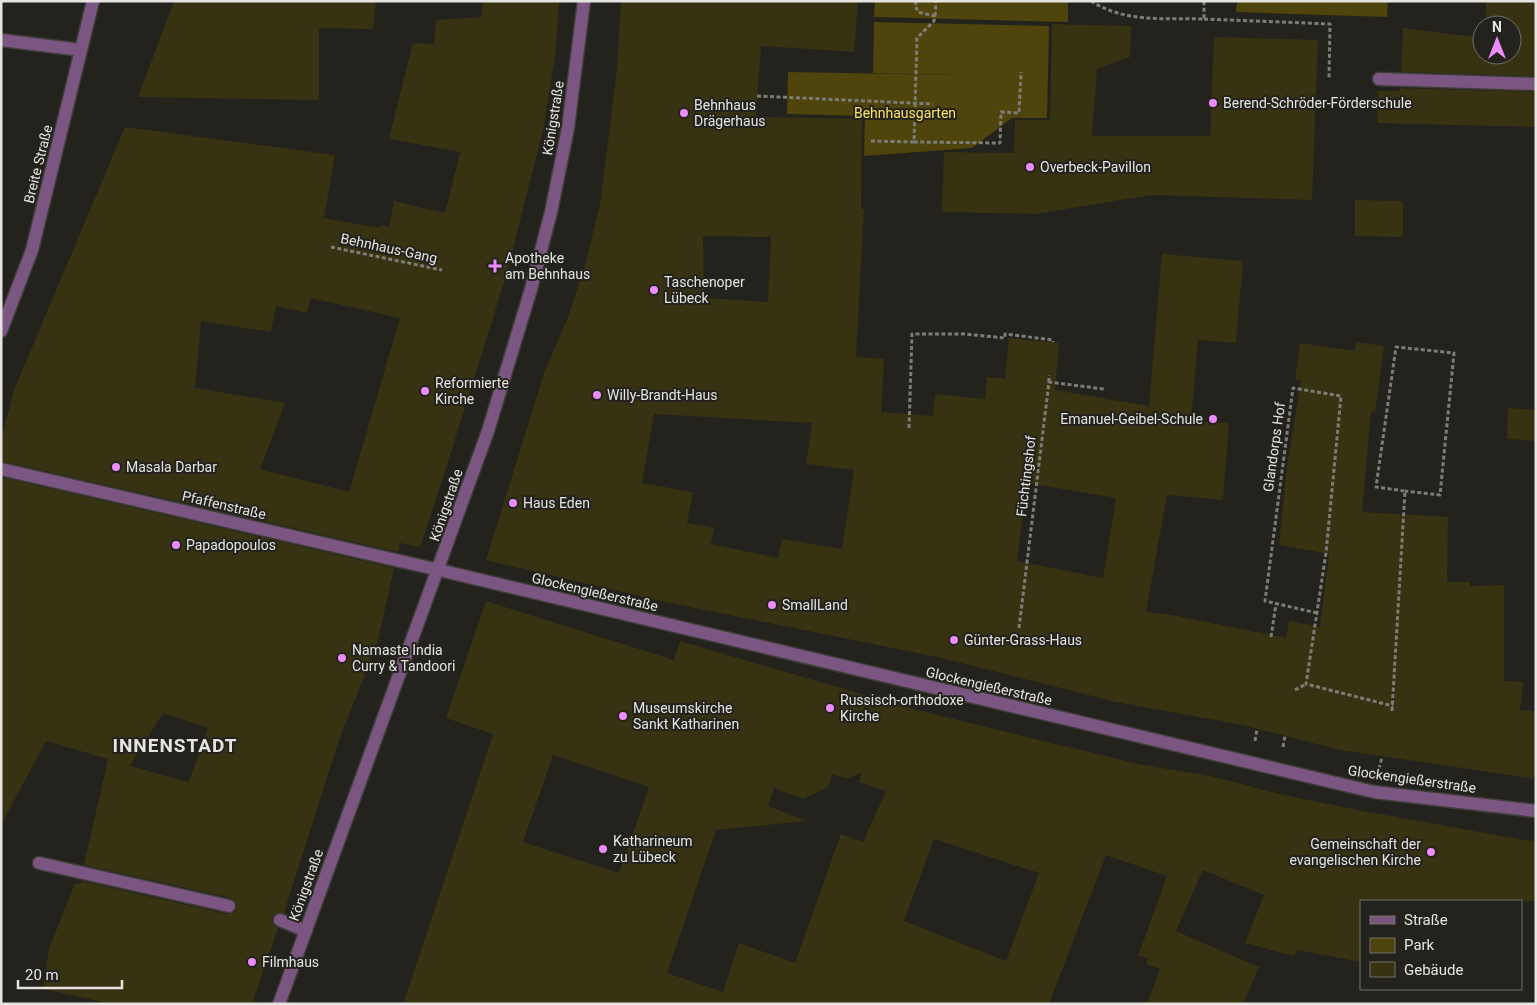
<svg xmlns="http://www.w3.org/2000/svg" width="1537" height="1005" viewBox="0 0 1537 1005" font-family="Roboto,sans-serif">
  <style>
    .green { fill: #4e440c }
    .building { fill: #373212; fill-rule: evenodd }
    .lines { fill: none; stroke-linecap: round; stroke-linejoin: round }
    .service-casing { stroke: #3e3d38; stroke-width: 15 }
    .pedestrian-casing { stroke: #3e3d38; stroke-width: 15 }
    .minor-casing { stroke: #3e3d38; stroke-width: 15 }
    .tertiary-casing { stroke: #3e3d38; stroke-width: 15 }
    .path { stroke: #7d7c77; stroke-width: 3; stroke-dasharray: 4 2.5; stroke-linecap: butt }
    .service { stroke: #7c5682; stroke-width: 12 }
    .pedestrian { stroke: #7c5682; stroke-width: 12 }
    .minor { stroke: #7c5682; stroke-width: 12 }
    .tertiary { stroke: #7c5682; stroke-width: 12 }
    .poi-dot { fill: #ec8cfb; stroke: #23221d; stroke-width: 2 }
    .labels { text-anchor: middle; stroke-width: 4; stroke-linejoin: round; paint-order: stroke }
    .poi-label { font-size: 14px; fill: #e5e4e1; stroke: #23221d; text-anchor: start }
    .park-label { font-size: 14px; fill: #fbe45e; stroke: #23221d }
    .street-label { font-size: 14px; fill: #e5e4e1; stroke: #23221d }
    .district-label { font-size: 19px; font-weight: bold; letter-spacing: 1px; fill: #e5e4e1; stroke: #23221d }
  </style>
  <rect width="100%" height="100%" fill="#23221d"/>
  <g class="green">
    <path d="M875,1H1068V22L874,17Z"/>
    <path d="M1237,1H1388L1387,17L1236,12Z"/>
    <path d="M874,22L1049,26L1047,118H1012L972,148L864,156L865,116L787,114L788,72L960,75L873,73Z"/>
  </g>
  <g class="building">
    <path d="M174,1H376L373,29L319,28V100L138,97Z"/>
    <path d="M483,1H559L556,50L543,130L507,273L443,478L420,547L400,543L398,552L1,461V441L14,390L125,127L335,155L324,218L380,228L381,225L389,227L394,201L445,213L460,152L389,139L413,43L434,44L436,20L481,17ZM311,298L400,318L349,492L260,469L285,403L195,388L201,321L271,332L276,306L307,313Z"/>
    <path d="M621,1H858L854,52L761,46L756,117L862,119L861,209H864L856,357L884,359L881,412L933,416L935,394L985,399L987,377L1005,379L1009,338L1059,343L1055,390L1149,406L1162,254L1243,261L1236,343L1198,340L1191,421L1229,423L1223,500L1167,495L1146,612L1172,615L1286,638L1289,621L1320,627L1329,554L1279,545L1286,473L1301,380L1295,379L1300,343L1355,351L1356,342L1384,346L1375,412L1371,411L1362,512L1448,517L1447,582H1470V586L1504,585V681L1523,682L1520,710L1536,711V779L1340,750L1243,725L1116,702L937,657L665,602L486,560L545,370L567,320L586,262L600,204L607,150L617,68ZM703,236L771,237L768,302L704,298ZM654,414L812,423L806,464L854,470L842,549L782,539L778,558L711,544L714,528L687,523L693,492L642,483ZM1027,483L1116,498L1103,578L1017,561Z"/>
    <path d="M1486,1H1536V76L1401,72L1403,28L1482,38V55H1512V25H1486Z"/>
    <path d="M1052,24L1131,26L1130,57L1097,69L1092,136H1210L1214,37L1318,40L1312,200L1152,195L1036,214L942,212L944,152L1014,153L1015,120H1050Z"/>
    <path d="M1400,88L1536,92V127L1377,123L1378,91H1400Z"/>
    <path d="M1355,200L1403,201V237L1355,236Z"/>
    <path d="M1508,408L1536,410V441L1507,439Z"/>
    <path d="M1,477L394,568L378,641L339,740L284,913H276L272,917L273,924L278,928L252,1004H112L43,989L49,949L75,883L81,884V881L227,914L235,912L237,904L231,898L84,865L108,759L46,741L1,825ZM163,713L208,728L189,782L130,766Z"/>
    <path d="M486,601L674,660L680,641L909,708L1138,764L1210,776L1284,795L1363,811L1536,842V901H1361V962L1297,950L1294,956L1245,943L1264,895L1203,870L1176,931L1259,967L1243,1004H1147L1160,969L1146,964L1148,958L1138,956L1167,876L1106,855L1049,1004H403L493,734L446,718ZM553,755L649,787L619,873L523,842ZM862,772L859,782L886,791L863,842L841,834L795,963L739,943L723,992L667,973L716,830L806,821L768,806L774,788L803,799L828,787L833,774L847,779ZM934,839L1039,873L1006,961L904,921Z"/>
  </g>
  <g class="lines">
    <g class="service-casing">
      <g id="service">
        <path d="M39,863L229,906"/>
        <path d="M280,920L306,931"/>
      </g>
    </g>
    <g class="pedestrian-casing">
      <path id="pedestrian" d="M1,469L439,570"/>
    </g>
    <g class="minor-casing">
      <g id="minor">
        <path d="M1,40L81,50"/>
        <path d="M1379,79L1536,84"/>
        <path d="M439,570L1374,792L1536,811"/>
      </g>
    </g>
    <g class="tertiary-casing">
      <g id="tertiary">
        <path d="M1,331L32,250L93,1"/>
        <path d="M279,1004L488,431L531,289L551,212L568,128L584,1"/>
      </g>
    </g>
    <g class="path">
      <path d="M917,1L915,5L918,12L935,16L934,21L917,38L914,142L1000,143L1001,112L1019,113L1021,72"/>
      <path d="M1091,1C1125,23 1165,18 1204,19V1"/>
      <path d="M935,16L936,1"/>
      <path d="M1204,19L1330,24L1329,78"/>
      <path d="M757,96L933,104"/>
      <path d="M871,141L914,142"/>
      <path d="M331,247L442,270"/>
      <path d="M1049,382V375"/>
      <path d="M909,428L912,334H965L1005,338V334L1053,340V342"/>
      <path d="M1317,613L1265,601L1293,388L1341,396L1326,553L1306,684L1393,706"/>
      <path d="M1019,628L1049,382L1104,389"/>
      <path d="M1271,637L1276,604"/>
      <path d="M1295,690L1306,684"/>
      <path d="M1392,711L1405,491L1376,487L1396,347L1454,353L1440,495L1405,491"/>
      <path d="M1255,741L1257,729"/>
      <path d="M1283,747L1285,736"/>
      <path d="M1379,769L1382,757"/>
    </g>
    <use href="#service" class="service"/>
    <use href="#pedestrian" class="pedestrian"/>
    <use href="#minor" class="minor"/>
    <use href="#tertiary" class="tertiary"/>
  </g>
  <g class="poi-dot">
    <circle cx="1213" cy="103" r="5"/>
    <circle cx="684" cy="113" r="5"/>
    <circle cx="1030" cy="167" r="5"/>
    <path d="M492.5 258.5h5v5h5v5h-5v5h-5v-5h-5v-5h5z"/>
    <circle cx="654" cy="290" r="5"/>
    <circle cx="425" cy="391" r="5"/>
    <circle cx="597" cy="395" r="5"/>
    <circle cx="1213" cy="419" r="5"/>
    <circle cx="116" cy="467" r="5"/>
    <circle cx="513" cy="503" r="5"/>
    <circle cx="176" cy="545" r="5"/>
    <circle cx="772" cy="605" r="5"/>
    <circle cx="954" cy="640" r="5"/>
    <circle cx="342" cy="658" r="5"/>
    <circle cx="830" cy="708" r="5"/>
    <circle cx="623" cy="716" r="5"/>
    <circle cx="603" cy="849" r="5"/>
    <circle cx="1431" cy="852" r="5"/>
    <circle cx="252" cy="962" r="5"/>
  </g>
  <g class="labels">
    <g class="poi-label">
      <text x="1223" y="108">Berend-Schröder-Förderschule</text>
      <text x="694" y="110">Behnhaus<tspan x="694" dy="16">Drägerhaus</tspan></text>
      <text x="1040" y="172">Overbeck-Pavillon</text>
      <text x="505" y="263">Apotheke<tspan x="505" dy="16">am Behnhaus</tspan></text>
      <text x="664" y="287">Taschenoper<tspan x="664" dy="16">Lübeck</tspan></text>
      <text x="435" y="388">Reformierte<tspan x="435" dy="16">Kirche</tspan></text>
      <text x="607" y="400">Willy-Brandt-Haus</text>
      <text x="1203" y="424" text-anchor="end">Emanuel-Geibel-Schule</text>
      <text x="126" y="472">Masala Darbar</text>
      <text x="523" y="508">Haus Eden</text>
      <text x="186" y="550">Papadopoulos</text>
      <text x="782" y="610">SmallLand</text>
      <text x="964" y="645">Günter-Grass-Haus</text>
      <text x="352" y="655">Namaste India<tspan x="352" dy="16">Curry &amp; Tandoori</tspan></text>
      <text x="840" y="705">Russisch-orthodoxe<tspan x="840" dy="16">Kirche</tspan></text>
      <text x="633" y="713">Museumskirche<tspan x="633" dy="16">Sankt Katharinen</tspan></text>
      <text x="613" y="846">Katharineum<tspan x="613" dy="16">zu Lübeck</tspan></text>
      <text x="1421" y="849" text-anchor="end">Gemeinschaft der<tspan x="1421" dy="16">evangelischen Kirche</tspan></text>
      <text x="262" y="967">Filmhaus</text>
    </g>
    <g class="park-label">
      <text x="905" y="118">Behnhausgarten</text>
    </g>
    <g class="street-label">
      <text transform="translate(553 118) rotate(-81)" y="5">Königstraße</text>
      <text transform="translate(38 164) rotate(-76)" y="5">Breite Straße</text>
      <text transform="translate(389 248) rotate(12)" y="5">Behnhaus-Gang</text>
      <text transform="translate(1274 447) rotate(-82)" y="5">Glandorps Hof</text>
      <text transform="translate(1026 476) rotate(-83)" y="5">Füchtingshof</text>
      <text transform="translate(224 505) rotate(13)" y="5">Pfaffenstraße</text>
      <text transform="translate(446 505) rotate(-71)" y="5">Königstraße</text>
      <text transform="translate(595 592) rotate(13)" y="5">Glockengießerstraße</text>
      <text transform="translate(989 686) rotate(13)" y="5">Glockengießerstraße</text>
      <text transform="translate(1412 779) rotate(8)" y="5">Glockengießerstraße</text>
      <text transform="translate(306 885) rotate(-70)" y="5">Königstraße</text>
    </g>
    <g class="district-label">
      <text x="175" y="752">INNENSTADT</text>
    </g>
  </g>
  <rect width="1537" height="1005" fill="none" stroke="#e5e4e1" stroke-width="5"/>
  <rect x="1360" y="900" width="162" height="90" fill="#23221d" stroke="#71706b"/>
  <rect x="1370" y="916" width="25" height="8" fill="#7c5682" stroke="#71706b"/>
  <text x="1404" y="925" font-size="15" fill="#e5e4e1">Straße</text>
  <rect x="1370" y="938" width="25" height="15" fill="#4e440c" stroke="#71706b"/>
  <text x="1404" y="950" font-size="15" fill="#e5e4e1">Park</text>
  <rect x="1370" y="962" width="25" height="15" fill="#373212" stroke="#71706b"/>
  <text x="1404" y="975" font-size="15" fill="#e5e4e1">Gebäude</text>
  <g transform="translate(1497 40)"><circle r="24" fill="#23221d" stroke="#71706b"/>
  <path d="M0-4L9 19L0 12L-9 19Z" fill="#ec8cfb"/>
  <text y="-8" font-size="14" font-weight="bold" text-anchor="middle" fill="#e5e4e1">N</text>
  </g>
  <path d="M18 980v8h104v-8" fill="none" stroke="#e5e4e1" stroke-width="2.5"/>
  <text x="25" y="980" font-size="15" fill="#e5e4e1" stroke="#23221d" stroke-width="4" paint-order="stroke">20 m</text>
</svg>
